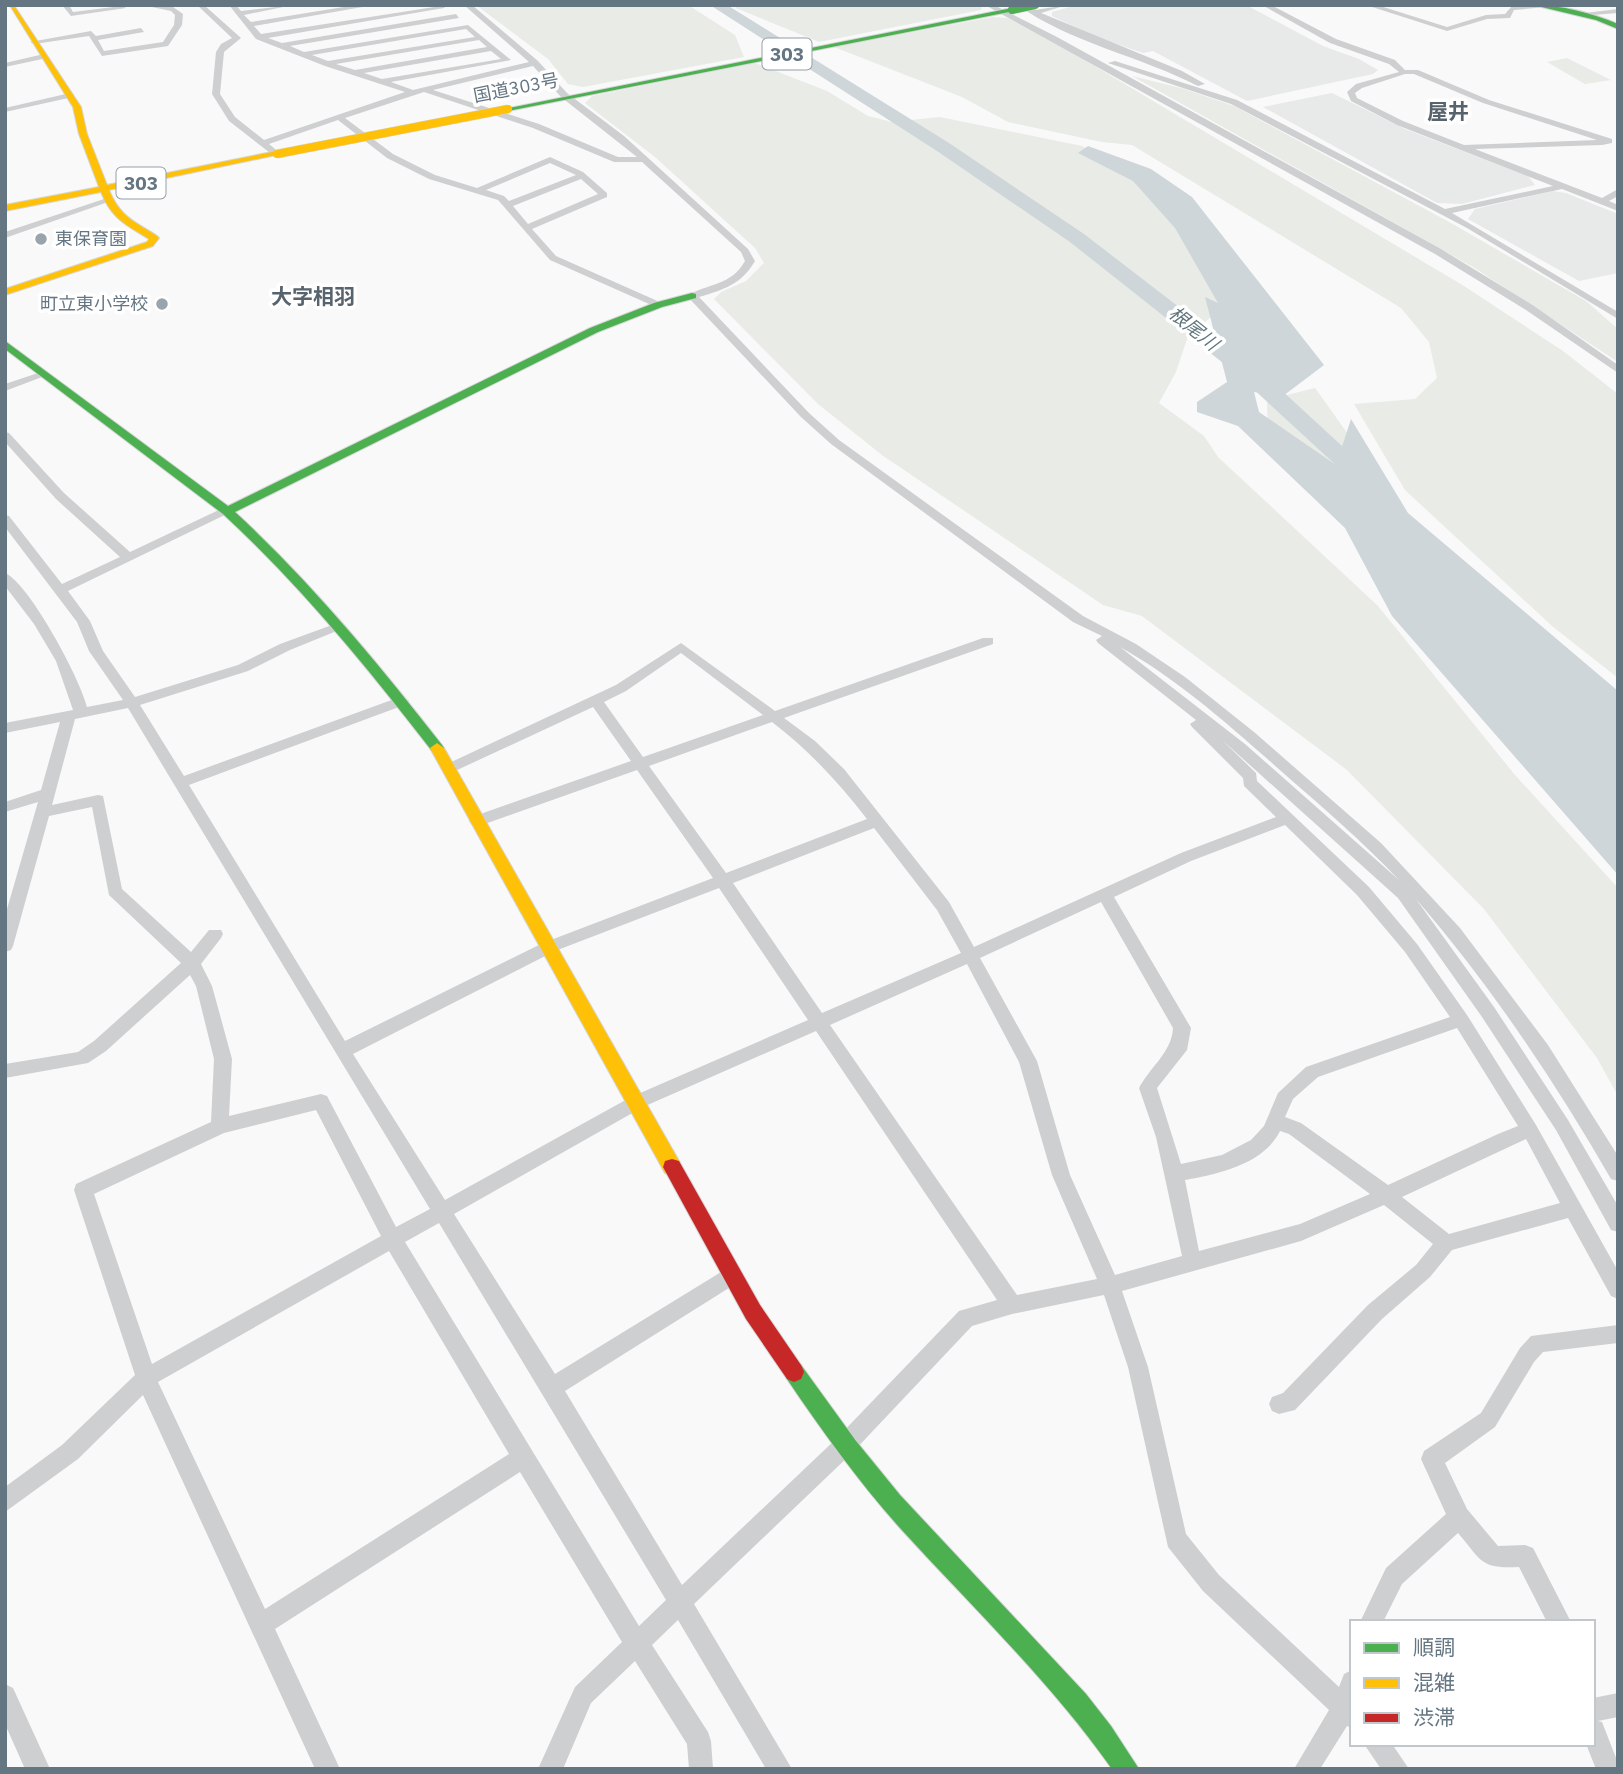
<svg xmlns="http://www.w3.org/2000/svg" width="1623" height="1774" viewBox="0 0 1623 1774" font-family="'IBM Plex Sans','Noto Sans JP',sans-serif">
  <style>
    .built { fill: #e8e9e9 }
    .green { fill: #e8ebe6 }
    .water { fill: #ced6d9 }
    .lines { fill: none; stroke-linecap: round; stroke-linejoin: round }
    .river { fill: #ced6d9; fill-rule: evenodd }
    .fast-casing { stroke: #d5d6d7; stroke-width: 2 }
    .slow-casing { stroke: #d5d6d7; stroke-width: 2 }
    .jam-casing { stroke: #d5d6d7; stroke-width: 2 }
    .street { fill: #cecfd0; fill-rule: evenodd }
    .fast { fill: #4caf50; fill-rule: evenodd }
    .slow { fill: #ffc107; fill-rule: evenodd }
    .jam { fill: #c62828; fill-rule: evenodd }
    .fast-bridge-casing { stroke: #d5d6d6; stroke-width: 9; stroke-linecap: butt }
    .slow-bridge-casing { stroke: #d5d6d6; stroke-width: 9; stroke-linecap: butt }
    .fast-bridge { stroke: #4caf50; stroke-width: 8 }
    .slow-bridge { stroke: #ffc107; stroke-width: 8 }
    .poi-dot { fill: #99a4ac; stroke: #fff; stroke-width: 2.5 }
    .labels { text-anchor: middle; stroke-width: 7; stroke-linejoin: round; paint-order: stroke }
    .far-street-label { font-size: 18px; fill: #657683; stroke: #fff }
    .far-poi-label { font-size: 18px; fill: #657683; stroke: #fff; text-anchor: start }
    .shield { fill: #fff; stroke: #939fa8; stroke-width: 2 }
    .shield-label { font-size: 19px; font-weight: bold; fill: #657683 }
    .far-water-label { font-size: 19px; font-style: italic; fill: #60757c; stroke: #fff }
    .far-quarter-label { font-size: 21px; font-weight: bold; fill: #57646e; stroke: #fff }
  </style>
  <rect width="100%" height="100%" fill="#f9f9f9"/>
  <g class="built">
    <path d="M1077,5H1246L1323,46L1359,59L1378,70L1373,74L1247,101L1153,51L1143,53L1094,36L1052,16V12Z"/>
    <path d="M1332,93L1405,129L1528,176L1535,185L1462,204L1437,203L1263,107Z"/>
    <path d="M1553,191L1566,193L1618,214V273L1579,281L1468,219L1475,209Z"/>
  </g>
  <g class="green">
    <path d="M476,5H688L735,35L744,57L583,87L568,84L548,59Z"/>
    <path d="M736,5H980L982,6L981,10L819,42L736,8Z"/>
    <path d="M993,17L1008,18L1081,58L1464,286L1563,351L1618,394V678L1552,626L1405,490L1354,404L1415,399L1437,378L1429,342L1401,308L1132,145L1102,142L1008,122L962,97L834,47Z"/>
    <path d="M1567,58L1611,80L1585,84L1547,62Z"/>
    <path d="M755,63L827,91L868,116L892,122L940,117L1082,146L1152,187L1234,298L1188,336L1176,372L1159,403L1204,436L1218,457L1378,606L1515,775L1618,888V1096L1597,1058L1484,909L1347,770L1142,616L1103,605L882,455L818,404L714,299L721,292L746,281L764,263L755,248L655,157L585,103L592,96Z"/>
    <path d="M1132,76L1181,88L1234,106L1451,223L1586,301L1618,329V362L1473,267Z"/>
    <path d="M1315,388L1373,469L1385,542L1268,447L1267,400Z"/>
  </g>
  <path class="water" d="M1088,146L1151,169L1192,197L1324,365L1283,396L1254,392L1259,412L1336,465L1351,419L1408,513L1618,691V875L1392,616L1345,528L1238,426L1197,412V402L1227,382L1205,297L1218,303L1175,228L1133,181L1078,153Z"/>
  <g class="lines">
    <path class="river" d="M710,5H727L949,143L1084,234L1253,364L1379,480L1383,485L1379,490H1363L1237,374L1070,242L937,151Z"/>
    <g class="fast-casing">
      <g id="fast">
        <path d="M1533,5C1561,5 1592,13 1618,24V29L1596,20Z"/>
        <path d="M1012,8L1014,11L508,111L504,109Z"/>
        <path d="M692,293L696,294V298L662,307L598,332L235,512C311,582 378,663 442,745L444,748L442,751H432C368,668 300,585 223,514L5,349V341L228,506L590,328L654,303Z"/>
        <path d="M794,1362L801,1365L856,1441L900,1495L1086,1694L1111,1726L1139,1769H1112C1050,1681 972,1607 900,1528C858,1481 822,1431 787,1379L784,1372L787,1365Z"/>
      </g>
    </g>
    <g class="slow-casing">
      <g id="slow">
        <path d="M11,7H15L81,107L87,134L107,185L277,151L281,154L109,190C120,217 134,221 157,236L159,238L153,246L5,295V289L147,242L149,239C125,224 112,219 101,192L5,211V205L99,187L79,134L73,107Z"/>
        <path d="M437,743L444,748L679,1161L681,1167L679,1173L672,1175L665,1173L430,748Z"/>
      </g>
    </g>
    <g class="jam-casing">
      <path id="jam" d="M672,1159L679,1161L760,1305L801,1365L804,1372L801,1379L794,1382L787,1379L746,1319L663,1167L665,1161Z"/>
    </g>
    <g class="street">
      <path d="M62,5H69L73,12L122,6L126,8L71,16Z"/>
      <path d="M142,5L173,7L183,14L182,25L168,46L102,56L89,36L34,44L30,42L91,31L96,36L141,28L144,32L98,40L104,51L163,42L174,25L175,15L171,11Z"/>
      <path d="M197,5H204L241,38L224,52L220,94L235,117L264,140L405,92L325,66L256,39L229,5H236L241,11L293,5L244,15L251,22L356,5H374L254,26L261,34L447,5L444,8L268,38L282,43L456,14L459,18L290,46L304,52L468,25L511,60L391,82L413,90L529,62L464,5H472L538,61L567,93L624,136L748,249L755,261C742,284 723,290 699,297L809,413L839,440L1083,616L1136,644L1185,677L1254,732L1381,843L1460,928L1548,1045L1618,1156V1181L1611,1179C1554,1080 1491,986 1416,899L1494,1007L1568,1120L1618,1206V1232L1611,1230L1556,1130L1482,1017L1398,898L1222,740L1256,773L1257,781L1369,887L1417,944L1467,1015L1536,1125L1618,1271V1299L1611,1296L1568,1218L1452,1250L1430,1277L1382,1319L1295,1410L1279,1414L1272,1411L1269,1404L1272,1397L1283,1393L1368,1305L1416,1265L1433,1244L1384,1205L1301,1241L1122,1291L1148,1367L1186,1534L1219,1575L1339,1687L1344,1674L1352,1670V1728L1347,1726L1320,1769H1294L1329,1710L1203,1591L1168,1547L1128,1367L1104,1295L1012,1314L972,1326L853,1452L694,1604L792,1769H766L678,1620L652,1645L708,1732L711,1741L713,1769H689L687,1744L635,1661L591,1703L563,1769H538L575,1687L622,1642L520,1472L275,1629L340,1769H315L143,1395L78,1459L5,1512V1487L62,1445L135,1375L74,1190L76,1184L211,1122L214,1059L196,986L190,975L106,1051L88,1063L5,1078V1064L78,1052L94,1041L181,963L109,895L92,807L49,816L13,946L11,950L5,952V916L38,802L5,812V802L41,790L60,722L5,733V723L73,710L56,661L34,624L5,586V573C29,583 81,680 87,707L123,700L89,651L77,622L5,527V515L9,516L62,584L120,557L56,499L5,442V432L9,433L64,493L130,552L223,508L227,507L233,511L68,591L90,621L103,651L135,697L238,665L280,644L332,625L337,624L344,628L290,650L248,671L140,705L184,776L397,698L402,697L409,701L407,704L189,785L345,1041L543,943L713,878L637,770L482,825H472L469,821L472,817L631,761L593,707L455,771L450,773L443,768L445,765L616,685L681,643L775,711L983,638H993V644L784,718L815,741L844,769L949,902L974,947L1181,853L1276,817L1244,786L1243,778L1192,727L1190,724L1196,720L1098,643L1096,640L1102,636L1073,622L831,444L801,417L687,296C708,283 731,286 745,261L741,252L642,162H614L533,128L424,92L345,118L393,154L435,175L477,188L550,157L583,172L607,193V197L532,229L556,256L662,303V307L658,308L550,260L498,200L429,179L387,158L338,120L269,144L281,154L274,156L229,121L212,94L216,52L221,44L232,38ZM466,29L475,37L328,61L312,55ZM479,40L487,47L355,70L336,64ZM491,51L501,59L382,79L364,73ZM533,66L561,97L637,157H618L539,124L433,90ZM550,163L576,175L509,201L504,196L486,190ZM581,179L598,194L528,224L513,206ZM1120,647C1179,680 1230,726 1281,771C1321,806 1362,841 1399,880L1245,744ZM681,653L763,715L643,757L604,702L626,691ZM128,708L430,1209L396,1227L327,1096L321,1094L229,1116L232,1059L212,986L201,964L221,938L223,934L221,930H209L191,952L122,889L103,796L98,795L52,805L75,719ZM772,722C810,751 838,782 867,819L726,873L649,766ZM1285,825L1357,895L1405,952L1450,1017L1306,1067L1278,1093L1264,1126L1251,1140L1222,1155L1181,1164L1157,1088L1187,1050L1191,1028L1114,897L1191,861ZM874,828L937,910L961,953L822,1013L733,883ZM719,888L808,1020L631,1097L445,1200L353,1054L555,951ZM1101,902L1173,1028C1172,1052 1150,1067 1139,1088L1156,1137L1182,1256L1115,1275L1070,1175L1037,1061L980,958ZM967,964L1019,1062L1052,1175L1097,1279L1017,1295L830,1025ZM1457,1028L1518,1126L1498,1134L1388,1185L1301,1123L1285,1117L1293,1099L1318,1077ZM816,1031L997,1300L959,1311L837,1438L682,1585L565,1391L740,1281L743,1275L740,1269L733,1266L726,1269L555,1374L454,1214L643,1107ZM316,1110L381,1236L152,1364L94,1194L224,1133ZM1280,1131L1289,1134L1370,1194L1300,1224L1199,1251L1185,1180C1218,1174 1264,1164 1280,1131ZM1526,1139L1560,1203L1449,1234L1402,1197ZM439,1223L666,1600L639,1626L405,1242ZM389,1251L509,1454L265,1609L158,1382Z"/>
      <path d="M985,5H994L1057,37L1441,249L1534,306L1618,365V373L1526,310L1435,254Z"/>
      <path d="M1018,5H1027L1035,10L1067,5L1041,13L1182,71L1205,84L1198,86C1142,57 1066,41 1018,5Z"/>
      <path d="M1262,5H1271L1336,39L1395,60L1405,70H1418L1489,100L1612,139V143L1602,145L1475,149L1602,198L1618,189V196L1609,201L1618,205V211L1562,189L1452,213L1618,312V319L1467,228L1231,104L1108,63L1115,61L1237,100L1445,209L1553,186L1397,125L1351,101L1347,92L1356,84L1399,72L1389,64L1330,43ZM1405,74H1414L1483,103L1597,140L1464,145L1403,121L1357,98L1355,93L1362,88Z"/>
      <path d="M1366,5H1377L1447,27L1486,15L1505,14L1512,6L1547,7L1514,10L1510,18L1487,19L1447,31Z"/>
      <path d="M1618,9V13L1580,16L1576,14Z"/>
      <path d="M44,54L47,58L5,67V63Z"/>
      <path d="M70,93L73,97L5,112V108Z"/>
      <path d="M107,198L114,200L5,238V232Z"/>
      <path d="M41,372L50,374L5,391V384Z"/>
      <path d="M1618,1325V1343L1543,1352L1534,1362L1495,1427L1445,1463L1467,1509L1498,1546L1525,1545L1533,1548L1571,1622H1547L1519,1567C1480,1569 1482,1561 1458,1533L1402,1584L1383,1622H1360L1386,1568L1446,1514L1421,1459L1424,1451L1481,1413L1520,1348L1531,1336Z"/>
      <path d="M5,1684L13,1688L50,1769H25L5,1724Z"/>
      <path d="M1618,1693V1717L1598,1721L1602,1722L1618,1763V1769H1596L1586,1744H1593V1698Z"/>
      <path d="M1364,1744H1392L1409,1769H1381Z"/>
    </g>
    <use href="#fast" class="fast"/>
    <use href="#slow" class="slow"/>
    <use href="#jam" class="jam"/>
    <g class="fast-bridge-casing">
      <path id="fast-bridge" d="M1012,10L1035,5"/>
    </g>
    <g class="slow-bridge-casing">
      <path id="slow-bridge" d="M277,154L508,109"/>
    </g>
    <use href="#fast-bridge" class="fast-bridge"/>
    <use href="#slow-bridge" class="slow-bridge"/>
  </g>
  <g class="poi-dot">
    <circle cx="41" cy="239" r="7"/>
    <circle cx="162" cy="304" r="7"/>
  </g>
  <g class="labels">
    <g class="far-street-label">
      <text transform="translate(516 88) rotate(-11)" y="6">国道303号</text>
    </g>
    <g class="far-poi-label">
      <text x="55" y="245">東保育園</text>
      <text x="148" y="310" text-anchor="end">町立東小学校</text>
    </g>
    <g class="shield">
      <rect x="762.5" y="38.5" width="49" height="31" rx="5"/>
      <rect x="116.5" y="167.5" width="49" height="31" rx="5"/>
    </g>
    <g class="shield-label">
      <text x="787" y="61">303</text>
      <text x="141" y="190">303</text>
    </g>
    <g class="far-water-label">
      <text transform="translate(1194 328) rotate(39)" y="7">根尾川</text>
    </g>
    <g class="far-quarter-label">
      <text x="1448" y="119">屋井</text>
      <text x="313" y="304">大字相羽</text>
    </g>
  </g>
  <rect width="1623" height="1774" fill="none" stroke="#657683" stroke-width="14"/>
  <rect x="1350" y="1620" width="245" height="126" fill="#ffffff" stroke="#c1c8cd" stroke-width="2"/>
  <rect x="1364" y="1643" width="35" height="10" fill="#4caf50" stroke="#c1c8cd" stroke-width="2"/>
  <text x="1413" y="1655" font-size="21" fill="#657683">順調</text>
  <rect x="1364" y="1678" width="35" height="10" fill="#ffc107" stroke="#c1c8cd" stroke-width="2"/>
  <text x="1413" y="1690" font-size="21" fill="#657683">混雑</text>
  <rect x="1364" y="1713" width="35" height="10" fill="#c62828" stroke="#c1c8cd" stroke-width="2"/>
  <text x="1413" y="1725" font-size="21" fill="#657683">渋滞</text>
</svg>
